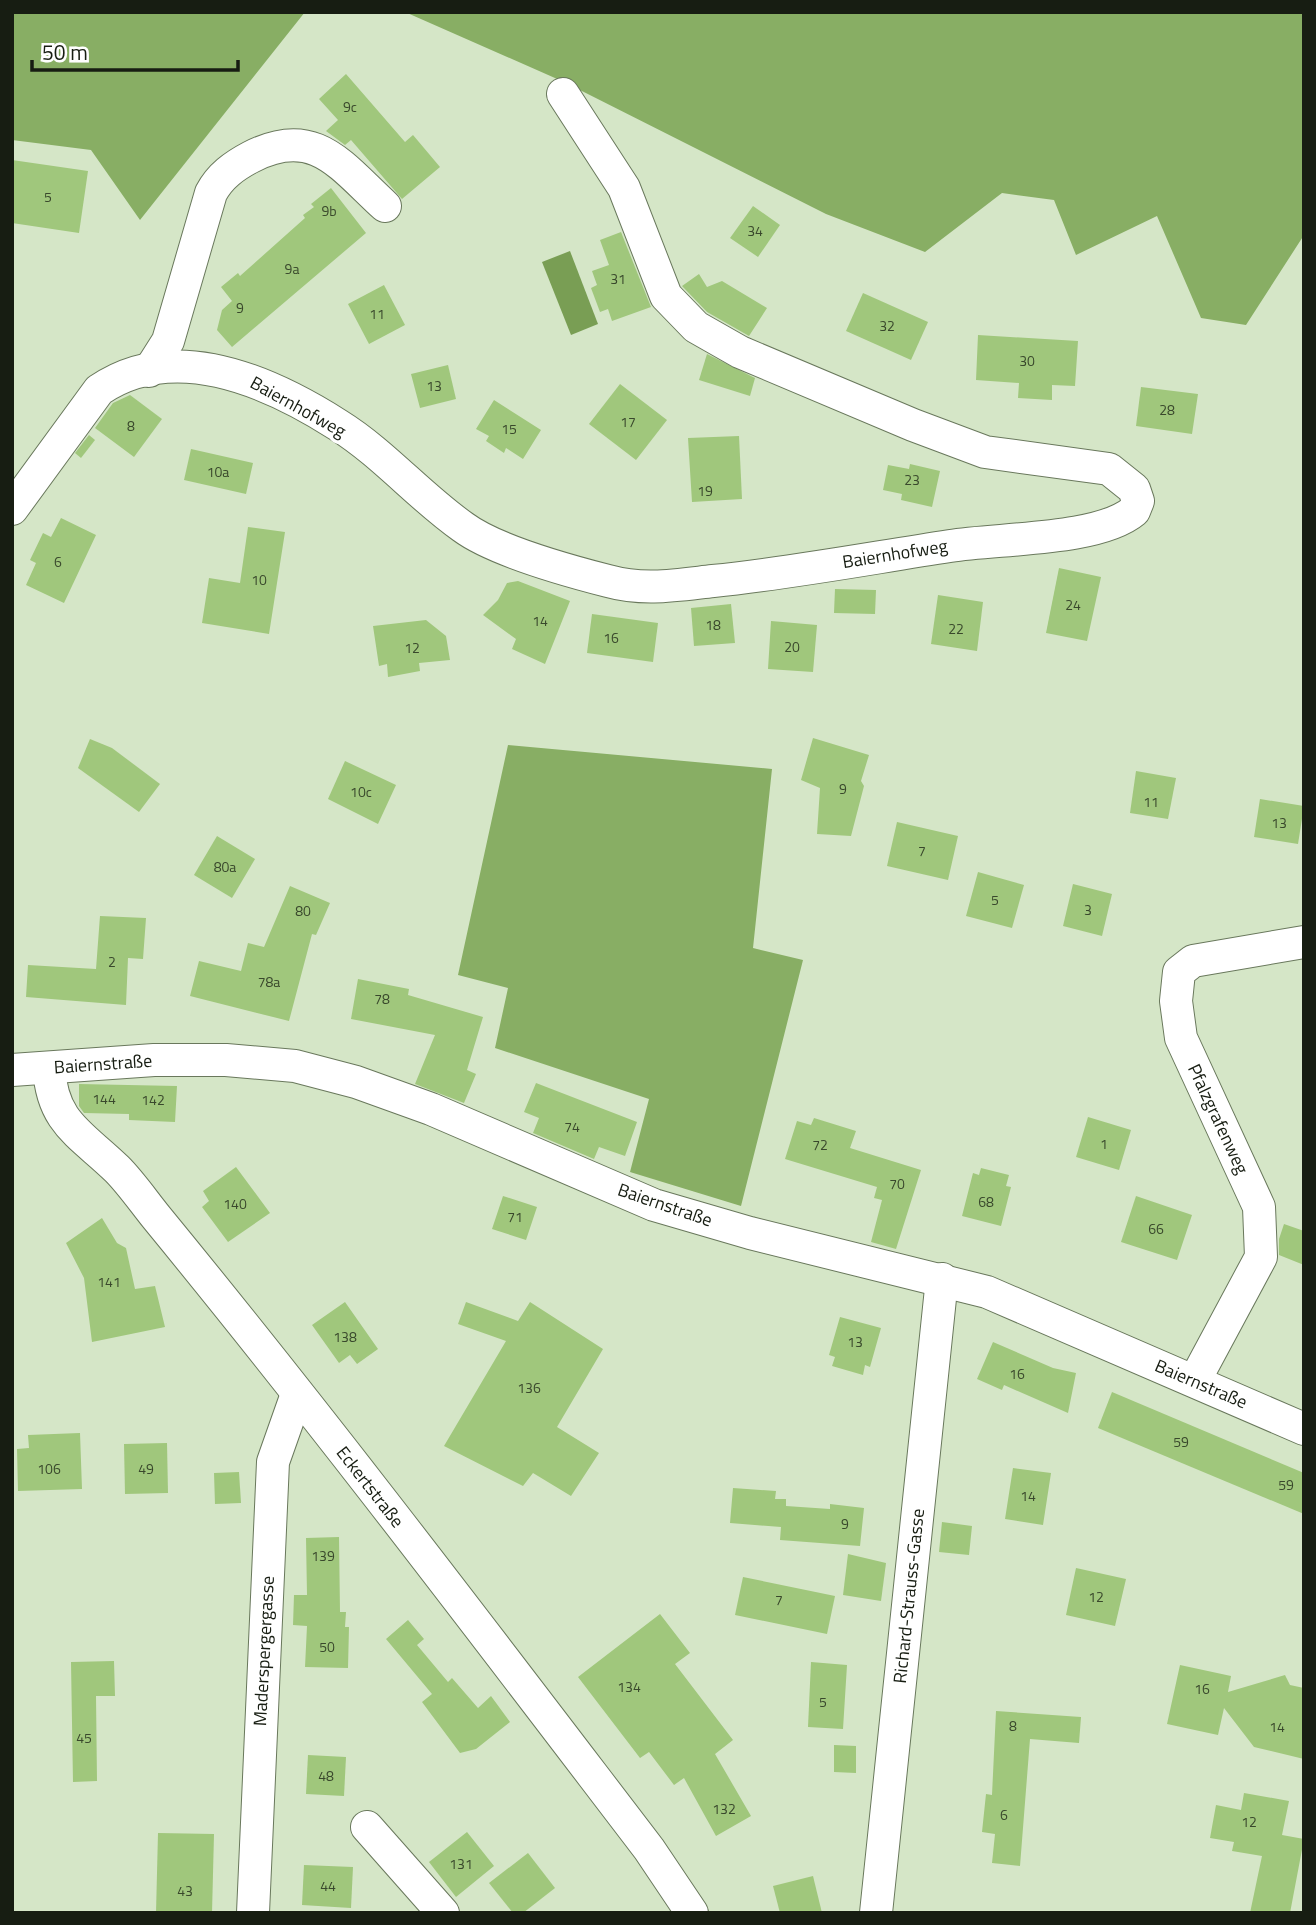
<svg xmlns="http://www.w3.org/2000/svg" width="1316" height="1925" viewBox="0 0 1316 1925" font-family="'Titillium Web',sans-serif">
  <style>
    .forest { fill: #88ae64 }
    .water { fill: #799e54 }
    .building { fill: #a0c77c }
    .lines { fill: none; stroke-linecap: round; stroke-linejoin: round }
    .minor-casing { stroke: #69785c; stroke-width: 34 }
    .minor { stroke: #fff; stroke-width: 32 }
    .labels { text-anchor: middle; stroke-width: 7; stroke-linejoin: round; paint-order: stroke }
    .number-label { font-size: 14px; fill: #39482c }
    .street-label { font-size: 18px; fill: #171d12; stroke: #fff }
  </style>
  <rect width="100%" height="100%" fill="#d5e6c7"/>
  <g class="forest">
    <path d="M12,12H305L140,220L91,150L12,140Z"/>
    <path d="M405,12H1304V235L1246,325L1201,318L1157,216L1076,255L1054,200L1002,193L925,252L826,214L564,82Z"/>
    <path d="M508,745L772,769L753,948L803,960L741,1206L630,1172L649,1099L495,1048L508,988L458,975Z"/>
  </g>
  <path class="water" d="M570,251L598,324L571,335L542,262Z"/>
  <g class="building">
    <path d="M346,74L405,142L413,135L440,167L402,199L351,140L345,145L326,131L338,120L319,99Z"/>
    <path d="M12,160L88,171L79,233L12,223Z"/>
    <path d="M331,188L366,233L232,347L217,330L222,310L232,301L221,287L238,273L240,276L305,218L303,215L314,207L311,204Z"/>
    <path d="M753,206L780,225L758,257L730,238Z"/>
    <path d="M621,232L651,307L612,321L608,309L600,312L591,288L597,285L592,271L609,265L600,240Z"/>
    <path d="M699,274L707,287L722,281L767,308L749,336L707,312L682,286Z"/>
    <path d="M384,285L405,325L369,344L348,304Z"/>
    <path d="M863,293L928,322L911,360L846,331Z"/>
    <path d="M978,335L1078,341L1075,386L1052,385V400L1018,398L1019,383L976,380Z"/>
    <path d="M707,354L755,378L750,396L699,380Z"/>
    <path d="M448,365L456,399L420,408L411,374Z"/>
    <path d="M620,384L667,420L636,460L589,424Z"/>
    <path d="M1141,387L1198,394L1192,434L1136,426Z"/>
    <path d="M130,395L162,419L134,457L95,428L113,403Z"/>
    <path d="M494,400L541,430L523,459L506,448L504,453L486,441L489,436L476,429Z"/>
    <path d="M89,435L95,440L81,458L75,453Z"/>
    <path d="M739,436L742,499L692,502L688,438Z"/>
    <path d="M191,449L253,463L246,494L184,480Z"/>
    <path d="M910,464L940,471L932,507L901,500L902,494L883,490L888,465L909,469Z"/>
    <path d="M61,518L96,535L64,603L26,585L36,563L30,560L43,533L51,537Z"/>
    <path d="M248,527L285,532L269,634L202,623L209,578L240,583Z"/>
    <path d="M1059,568L1101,577L1087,641L1046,633Z"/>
    <path d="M518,581L570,601L545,664L512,649L516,639L483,615L498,600L507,583Z"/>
    <path d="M835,589L876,590L875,614L834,613Z"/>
    <path d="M938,595L983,602L977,651L931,644Z"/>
    <path d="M731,604L735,643L694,646L691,608Z"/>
    <path d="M592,614L658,623L653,662L587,653Z"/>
    <path d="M426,620L446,636L450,660L419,663L420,671L388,677L387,664L379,666L373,626Z"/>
    <path d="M771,621L817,625L813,672L768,669Z"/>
    <path d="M813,738L869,755L861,781L864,786L851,836L817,834L820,788L801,780Z"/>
    <path d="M90,739L112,748L160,784L139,812L78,768Z"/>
    <path d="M345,761L396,785L378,824L328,799Z"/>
    <path d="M1136,771L1176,778L1168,819L1130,813Z"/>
    <path d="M1260,799L1304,806L1298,844L1254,837Z"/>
    <path d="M897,822L958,836L948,880L887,866Z"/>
    <path d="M217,836L255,859L232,898L194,875Z"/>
    <path d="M978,872L1024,885L1012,928L966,916Z"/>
    <path d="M1073,884L1112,894L1102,936L1063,926Z"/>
    <path d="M290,886L330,903L316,935L312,934L289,1021L190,996L199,961L241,971L248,943L264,947Z"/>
    <path d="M100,916L146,918L143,959L128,958L126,1005L26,997L28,965L96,969Z"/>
    <path d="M358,979L409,989L408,995L483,1017L467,1070L476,1074L464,1103L415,1084L435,1035L351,1019Z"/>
    <path d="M536,1083L637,1122L625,1156L599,1147L594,1159L533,1133L539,1118L524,1112Z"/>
    <path d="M79,1084L177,1086L175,1122L129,1120V1114L84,1113L79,1106Z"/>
    <path d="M1088,1117L1131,1130L1119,1170L1076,1157Z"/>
    <path d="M814,1118L856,1131L850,1148L921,1170L896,1249L871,1242L882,1200L874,1198L877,1187L785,1159L797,1121L811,1125Z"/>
    <path d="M236,1167L270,1213L228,1242L202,1207L209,1201L203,1191Z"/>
    <path d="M981,1168L1009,1175L1006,1186L1011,1187L1001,1226L962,1216L973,1173L979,1175Z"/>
    <path d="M503,1196L537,1207L526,1240L492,1229Z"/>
    <path d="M1136,1196L1192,1215L1177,1260L1121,1242Z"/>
    <path d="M102,1218L117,1243L126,1248L135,1289L155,1286L165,1327L92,1342L84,1278L66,1243Z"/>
    <path d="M1284,1224L1304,1231V1265L1279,1255V1239Z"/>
    <path d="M345,1302L378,1349L357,1364L350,1355L339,1363L312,1325Z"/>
    <path d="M466,1302L518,1321L530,1302L603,1349L557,1427L599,1453L571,1496L533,1473L523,1486L444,1446L506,1341L458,1324Z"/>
    <path d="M840,1317L881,1328L870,1367L865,1365L863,1375L832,1366L835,1357L829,1355Z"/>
    <path d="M993,1342L1053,1368L1076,1373L1068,1413L1004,1385L1002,1390L977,1379Z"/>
    <path d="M1112,1392L1304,1473V1514L1098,1428Z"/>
    <path d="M80,1433L82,1489L18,1491L17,1449L29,1448L28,1435Z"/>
    <path d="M167,1443L168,1493L125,1494L124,1444Z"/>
    <path d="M1013,1468L1051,1473L1043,1525L1005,1519Z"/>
    <path d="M239,1472L241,1503L215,1504L214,1473Z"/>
    <path d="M733,1488L776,1491L775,1499H786V1506L830,1509V1504L864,1508L860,1546L780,1540L781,1527L730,1523Z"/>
    <path d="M942,1522L972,1526L969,1555L939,1552Z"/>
    <path d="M339,1537L340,1612H346L345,1627H349L348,1668L305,1667L307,1626L293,1625L294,1595H307L306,1538Z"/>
    <path d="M848,1554L886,1563L881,1601L843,1595Z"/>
    <path d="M1076,1568L1126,1579L1115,1626L1066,1615Z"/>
    <path d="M743,1577L835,1596L827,1634L735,1615Z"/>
    <path d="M660,1614L690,1653L675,1664L733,1740L715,1754L751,1816L716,1836L684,1778L674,1785L649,1752L640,1758L578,1677Z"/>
    <path d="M408,1620L424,1639L417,1645L448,1682L452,1678L478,1708L491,1696L510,1722L476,1749L460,1753L422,1702L432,1694L386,1639Z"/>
    <path d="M114,1661L115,1696H96L97,1781L73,1782L71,1662Z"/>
    <path d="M811,1662L847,1665L843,1729L808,1727Z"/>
    <path d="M1180,1665L1231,1676L1228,1692L1285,1675L1290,1685L1304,1688V1759L1254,1747L1224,1708L1218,1735L1167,1724Z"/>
    <path d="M996,1711L1081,1717L1079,1743L1030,1739L1020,1866L992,1863L995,1834L982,1832L986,1794L992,1795Z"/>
    <path d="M834,1745L856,1746V1773L834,1772Z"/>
    <path d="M308,1755L346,1757L344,1796L306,1794Z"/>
    <path d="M1244,1793L1289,1801L1282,1835L1304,1839L1290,1913H1250L1262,1856L1232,1851L1234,1842L1210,1838L1216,1805L1241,1810Z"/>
    <path d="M467,1832L494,1866L456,1897L429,1862Z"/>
    <path d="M158,1833L214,1834L212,1913H156Z"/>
    <path d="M528,1853L555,1888L523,1913H513L489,1883Z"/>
    <path d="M304,1865L353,1867L351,1908L302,1905Z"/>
    <path d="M813,1876L822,1913H780L773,1886Z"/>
  </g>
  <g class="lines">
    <g class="minor-casing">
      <g id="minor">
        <path d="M149,371L168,341L211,193C220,176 234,166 251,157C315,124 341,166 385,206"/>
        <path d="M12,509L99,390C174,339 269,381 338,425C383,453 419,496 463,527C494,550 569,571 608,581C644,591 677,585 713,581C792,573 871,558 950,546C998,538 1098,541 1134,511L1138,501L1134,489L1109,469L985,452L913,425L740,352L696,327L666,296L624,188L563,94"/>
        <path d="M49,1068C52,1123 81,1134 117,1169C131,1183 144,1202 157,1218C326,1424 487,1637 649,1849L692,1913"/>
        <path d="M12,1070L154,1060H226L295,1066L356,1082L431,1109L654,1205L750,1233L987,1292L1304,1429"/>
        <path d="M1195,1380L1261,1257L1259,1207L1181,1038L1176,1001L1179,972L1193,961L1304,942"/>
        <path d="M367,1827L443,1913"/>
        <path d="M253,1913L273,1462L297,1394"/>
        <path d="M876,1913L942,1279"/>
      </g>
    </g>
    <use href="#minor" class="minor"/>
  </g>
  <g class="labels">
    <g class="number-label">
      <text x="350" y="112">9c</text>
      <text x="48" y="202">5</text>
      <text x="329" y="216">9b</text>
      <text x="755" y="236">34</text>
      <text x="292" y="274">9a</text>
      <text x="618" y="284">31</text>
      <text x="240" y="313">9</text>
      <text x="377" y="319">11</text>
      <text x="887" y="331">32</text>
      <text x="1027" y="366">30</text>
      <text x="434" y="391">13</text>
      <text x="1167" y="415">28</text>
      <text x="628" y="427">17</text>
      <text x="131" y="431">8</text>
      <text x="509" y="434">15</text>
      <text x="218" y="477">10a</text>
      <text x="912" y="485">23</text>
      <text x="705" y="496">19</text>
      <text x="58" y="567">6</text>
      <text x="259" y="585">10</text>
      <text x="1073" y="610">24</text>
      <text x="540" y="626">14</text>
      <text x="713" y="630">18</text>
      <text x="956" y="634">22</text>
      <text x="611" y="643">16</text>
      <text x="792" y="652">20</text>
      <text x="412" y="653">12</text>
      <text x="843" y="794">9</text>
      <text x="361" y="797">10c</text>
      <text x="1151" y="807">11</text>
      <text x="1279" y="828">13</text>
      <text x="922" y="856">7</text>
      <text x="225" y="872">80a</text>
      <text x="995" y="905">5</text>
      <text x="1088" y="915">3</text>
      <text x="303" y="916">80</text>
      <text x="112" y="967">2</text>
      <text x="269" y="987">78a</text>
      <text x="382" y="1004">78</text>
      <text x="104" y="1104">144</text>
      <text x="153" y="1105">142</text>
      <text x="572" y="1132">74</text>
      <text x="1104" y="1149">1</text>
      <text x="820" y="1150">72</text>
      <text x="897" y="1189">70</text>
      <text x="986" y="1207">68</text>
      <text x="235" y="1209">140</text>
      <text x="515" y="1222">71</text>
      <text x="1156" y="1234">66</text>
      <text x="109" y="1287">141</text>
      <text x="345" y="1342">138</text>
      <text x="855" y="1347">13</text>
      <text x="1017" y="1379">16</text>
      <text x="529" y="1393">136</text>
      <text x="1181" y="1447">59</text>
      <text x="49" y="1474">106</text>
      <text x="146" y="1474">49</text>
      <text x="1286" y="1490">59</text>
      <text x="1028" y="1501">14</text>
      <text x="845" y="1529">9</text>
      <text x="323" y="1561">139</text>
      <text x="1096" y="1602">12</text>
      <text x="779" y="1605">7</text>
      <text x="327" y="1652">50</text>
      <text x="629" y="1692">134</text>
      <text x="1202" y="1694">16</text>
      <text x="823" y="1707">5</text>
      <text x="1013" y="1731">8</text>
      <text x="1277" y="1732">14</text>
      <text x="84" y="1743">45</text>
      <text x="326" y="1781">48</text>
      <text x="724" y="1814">132</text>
      <text x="1004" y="1820">6</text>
      <text x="1249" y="1827">12</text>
      <text x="461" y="1869">131</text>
      <text x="328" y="1891">44</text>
      <text x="185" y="1896">43</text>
    </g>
    <g class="street-label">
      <text transform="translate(298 407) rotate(29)" y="6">Baiernhofweg</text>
      <text transform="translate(895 554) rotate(-9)" y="6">Baiernhofweg</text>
      <text transform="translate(103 1064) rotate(-4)" y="6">Baiernstraße</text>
      <text transform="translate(1218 1119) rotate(65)" y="6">Pfalzgrafenweg</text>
      <text transform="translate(665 1205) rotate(19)" y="6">Baiernstraße</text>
      <text transform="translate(1201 1384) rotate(23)" y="6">Baiernstraße</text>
      <text transform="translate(370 1487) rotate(52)" y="6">Eckertstraße</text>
      <text transform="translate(909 1596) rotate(-84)" y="6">Richard-Strauss-Gasse</text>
      <text transform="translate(264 1651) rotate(-87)" y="6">Maderspergergasse</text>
    </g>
  </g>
  <rect width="1316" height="1925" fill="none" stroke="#171d12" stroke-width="28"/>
  <path d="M32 60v10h206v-10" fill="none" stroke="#171d12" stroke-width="3.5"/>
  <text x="42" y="60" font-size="21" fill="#171d12" stroke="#ffffff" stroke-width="5" paint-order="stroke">50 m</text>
</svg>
